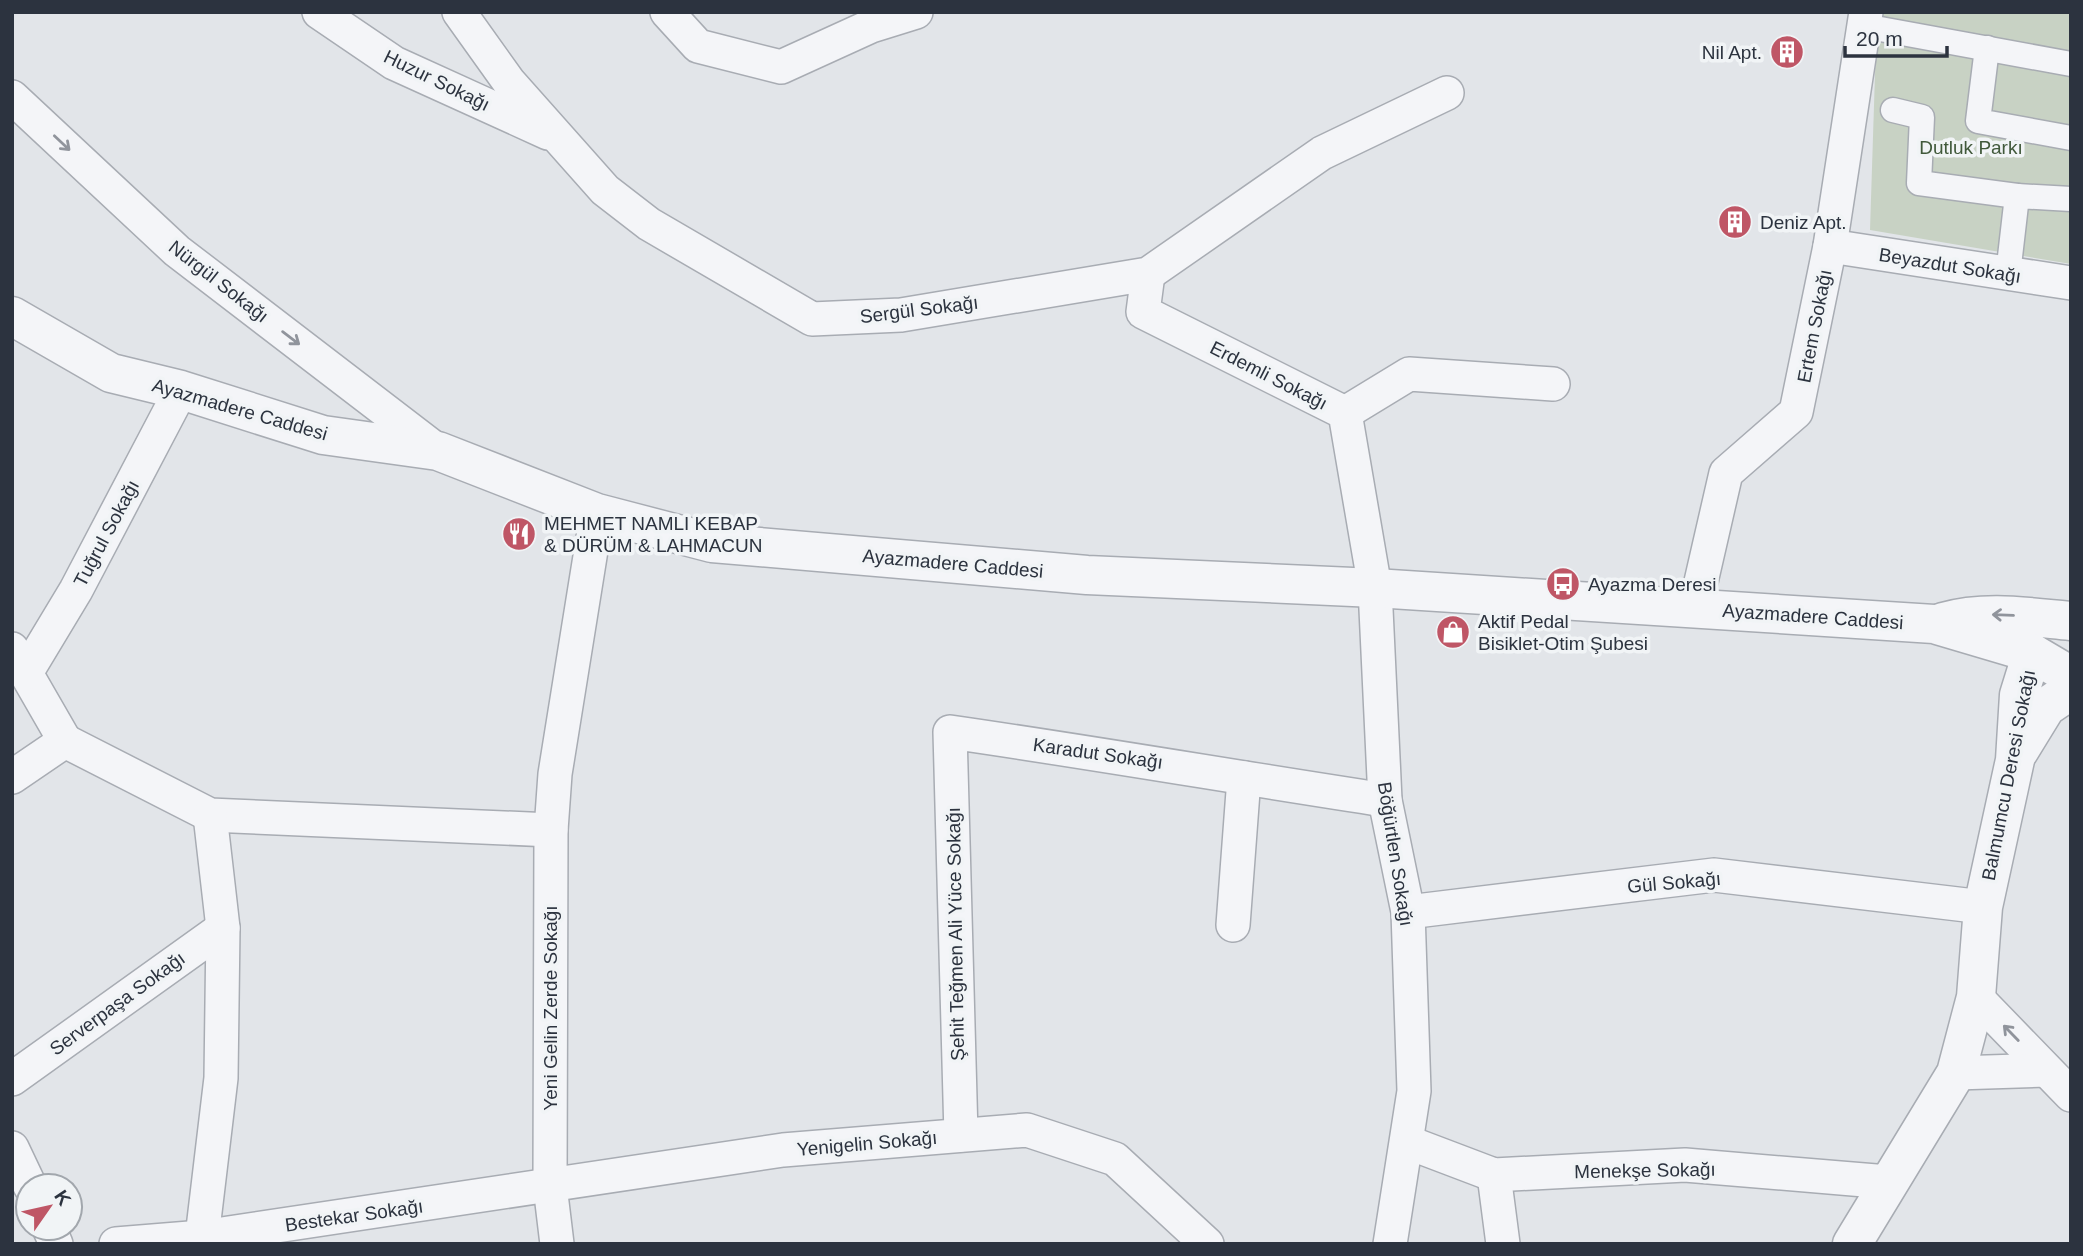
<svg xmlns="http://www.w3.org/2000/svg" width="2083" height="1256" viewBox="0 0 2083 1256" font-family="Arial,sans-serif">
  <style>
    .green { fill: #c8d2c4 }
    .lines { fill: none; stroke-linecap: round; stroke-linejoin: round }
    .pedestrian-casing { stroke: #a8acb3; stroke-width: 27 }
    .minor-casing { stroke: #a8acb3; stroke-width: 36 }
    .tertiary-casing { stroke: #a8acb3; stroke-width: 41 }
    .pedestrian { stroke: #f4f5f8; stroke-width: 24 }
    .minor { stroke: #f4f5f8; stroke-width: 33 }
    .tertiary { stroke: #f4f5f8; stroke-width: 38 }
    .oneway { stroke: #90949c }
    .labels { text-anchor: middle; stroke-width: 7; stroke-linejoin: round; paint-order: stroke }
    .poi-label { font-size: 19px; fill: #2c333f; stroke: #f1f4f6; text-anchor: start }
    .street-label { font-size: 19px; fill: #2c333f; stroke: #f1f4f6 }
    .park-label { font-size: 19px; fill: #41593b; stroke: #f1f4f6 }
  </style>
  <rect width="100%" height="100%" fill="#e2e5e9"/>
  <path class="green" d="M1877,12H2071V264L1870,230Z"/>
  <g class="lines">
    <g class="pedestrian-casing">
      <g id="pedestrian">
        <path d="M1864,26L2071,64"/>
        <path d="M1987,48L1978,121L2071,138"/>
        <path d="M1893,110L1922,117L1919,183L2017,196"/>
        <path d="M2008,274L2017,196L2071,199"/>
      </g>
    </g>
    <g class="minor-casing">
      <g id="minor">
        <path d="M319,12L394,63L548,133"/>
        <path d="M459,12L509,82L605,190L649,224L812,319L901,315L1148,274L1322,153L1447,93"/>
        <path d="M667,12L698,46L781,67L871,26L916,12"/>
        <path d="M12,97L177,251L438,451"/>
        <path d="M1830,246L2071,283"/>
        <path d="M1148,274L1143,312L1345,413L1375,588L1385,800L1408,912L1414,1091L1390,1244"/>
        <path d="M1345,413L1409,374L1553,384"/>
        <path d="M1695,608L1726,473L1796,412L1830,246L1866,12"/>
        <path d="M12,649L65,741"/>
        <path d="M26,673L76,590L181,390"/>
        <path d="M12,777L65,741L210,815L551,830"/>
        <path d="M1408,912L1714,875L1983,907"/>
        <path d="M1233,925L1244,778"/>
        <path d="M1976,997L2071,1095"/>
        <path d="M1956,1073L2046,1070"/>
        <path d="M12,1079L223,928"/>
        <path d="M961,1135L950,732C1096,753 1240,778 1385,800"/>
        <path d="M1407,1142L1494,1175L1685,1165L1888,1182"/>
        <path d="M12,1148L30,1186"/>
        <path d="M1494,1175L1503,1244"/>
        <path d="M49,1228L56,1244"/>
        <path d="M202,1237L221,1078L223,928L210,815"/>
        <path d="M116,1244L202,1237L783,1150L1027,1130L1115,1159L1207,1244"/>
        <path d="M557,1244L550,1186L551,830L555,774L597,513"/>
      </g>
    </g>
    <g class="tertiary-casing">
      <g id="tertiary">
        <path d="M12,316L111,373L181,390L323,435L438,451L597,513L712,543L1087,575L1375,588L1934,624L2032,653L2071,676"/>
        <path d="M1943,622C1986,610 2027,617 2071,621"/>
        <path d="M2019,751L2046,707L2071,690"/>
        <path d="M1852,1244L1956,1073L1976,997L1983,907L2015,760L2019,695L2032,653"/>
      </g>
    </g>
    <use href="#pedestrian" class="pedestrian"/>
    <use href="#minor" class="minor"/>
    <use href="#tertiary" class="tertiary"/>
  </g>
  <defs><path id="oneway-shaft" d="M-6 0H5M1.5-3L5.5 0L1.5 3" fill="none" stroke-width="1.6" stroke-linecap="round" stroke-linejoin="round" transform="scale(1.75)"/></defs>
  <g class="oneway">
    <use href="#oneway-shaft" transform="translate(62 143) rotate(43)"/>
    <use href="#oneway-shaft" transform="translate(291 338) rotate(37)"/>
    <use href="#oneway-shaft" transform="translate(2003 615) rotate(-178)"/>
    <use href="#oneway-shaft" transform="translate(2011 1033) rotate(-134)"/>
  </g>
  <defs>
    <g id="building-disc" transform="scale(1.75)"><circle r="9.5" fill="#bf5666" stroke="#f1f4f6"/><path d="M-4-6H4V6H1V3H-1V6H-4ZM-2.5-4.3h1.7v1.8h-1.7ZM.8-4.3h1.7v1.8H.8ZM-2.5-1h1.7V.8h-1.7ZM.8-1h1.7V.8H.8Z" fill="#fff"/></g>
    <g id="restaurant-disc" transform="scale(1.75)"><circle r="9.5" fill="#bf5666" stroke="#f1f4f6"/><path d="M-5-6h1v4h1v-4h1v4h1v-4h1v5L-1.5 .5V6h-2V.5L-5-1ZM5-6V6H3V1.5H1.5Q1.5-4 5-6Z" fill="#fff"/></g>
    <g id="bus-disc" transform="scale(1.75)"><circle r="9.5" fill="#bf5666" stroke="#f1f4f6"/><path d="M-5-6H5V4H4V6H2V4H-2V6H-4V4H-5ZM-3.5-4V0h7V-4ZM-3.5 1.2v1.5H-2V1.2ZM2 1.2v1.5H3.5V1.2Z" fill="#fff"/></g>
    <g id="shop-disc" transform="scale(1.75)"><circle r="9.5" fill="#bf5666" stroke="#f1f4f6"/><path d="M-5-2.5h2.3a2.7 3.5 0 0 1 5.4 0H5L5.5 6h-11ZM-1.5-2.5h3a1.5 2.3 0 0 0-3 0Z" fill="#fff"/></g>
  </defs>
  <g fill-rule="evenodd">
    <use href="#building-disc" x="1787" y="52"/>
    <use href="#building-disc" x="1735" y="222"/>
    <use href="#restaurant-disc" x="519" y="534"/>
    <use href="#bus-disc" x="1563" y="584"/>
    <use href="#shop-disc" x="1453" y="632"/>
  </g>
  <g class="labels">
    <g class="poi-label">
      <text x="1762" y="59" text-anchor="end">Nil Apt.</text>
      <text x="1760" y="229">Deniz Apt.</text>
      <text x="544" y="530">MEHMET NAMLI KEBAP<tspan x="544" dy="22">&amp; DÜRÜM &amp; LAHMACUN</tspan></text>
      <text x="1588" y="591">Ayazma Deresi</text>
      <text x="1478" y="628">Aktif Pedal<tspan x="1478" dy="22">Bisiklet-Otim Şubesi</tspan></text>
    </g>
    <g class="street-label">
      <text transform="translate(437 80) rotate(26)" y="7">Huzur Sokağı</text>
      <text transform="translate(1950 265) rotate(9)" y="7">Beyazdut Sokağı</text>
      <text transform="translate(219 281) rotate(38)" y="7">Nürgül Sokağı</text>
      <text transform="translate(919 309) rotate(-7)" y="7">Sergül Sokağı</text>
      <text transform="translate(1814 326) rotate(-79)" y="7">Ertem Sokağı</text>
      <text transform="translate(1269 375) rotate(27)" y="7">Erdemli Sokağı</text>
      <text transform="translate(240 409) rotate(16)" y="7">Ayazmadere Caddesi</text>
      <text transform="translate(106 533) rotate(-62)" y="7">Tuğrul Sokağı</text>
      <text transform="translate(953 563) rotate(5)" y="7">Ayazmadere Caddesi</text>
      <text transform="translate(1813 616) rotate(4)" y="7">Ayazmadere Caddesi</text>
      <text transform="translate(1098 753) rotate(8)" y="7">Karadut Sokağı</text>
      <text transform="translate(2008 775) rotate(-79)" y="7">Balmumcu Deresi Sokağı</text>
      <text transform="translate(1396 854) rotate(81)" y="7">Böğürtlen Sokağı</text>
      <text transform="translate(1674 882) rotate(-5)" y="7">Gül Sokağı</text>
      <text transform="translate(955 934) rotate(-91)" y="7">Şehit Teğmen Ali Yüce Sokağı</text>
      <text transform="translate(117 1003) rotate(-36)" y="7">Serverpaşa Sokağı</text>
      <text transform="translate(550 1008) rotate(-90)" y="7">Yeni Gelin Zerde Sokağı</text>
      <text transform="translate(867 1143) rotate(-5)" y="7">Yenigelin Sokağı</text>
      <text transform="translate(1645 1170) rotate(-1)" y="7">Menekşe Sokağı</text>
      <text transform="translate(354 1215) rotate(-8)" y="7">Bestekar Sokağı</text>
    </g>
    <g class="park-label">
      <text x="1971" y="154">Dutluk Parkı</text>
    </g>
  </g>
  <rect width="2083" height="1256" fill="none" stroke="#2c333f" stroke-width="28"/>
  <g transform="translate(49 1207) rotate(56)"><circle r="33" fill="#f1f4f6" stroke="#a2a7ad" stroke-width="2"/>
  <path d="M0-5L12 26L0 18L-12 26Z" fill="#bf5666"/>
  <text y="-10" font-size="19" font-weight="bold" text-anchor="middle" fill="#2c333f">K</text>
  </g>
  <path d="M1845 46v10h102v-10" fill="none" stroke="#2c333f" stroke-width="3.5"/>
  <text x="1856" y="46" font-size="21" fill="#2c333f" stroke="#f1f4f6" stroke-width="5" paint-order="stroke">20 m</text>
</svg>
